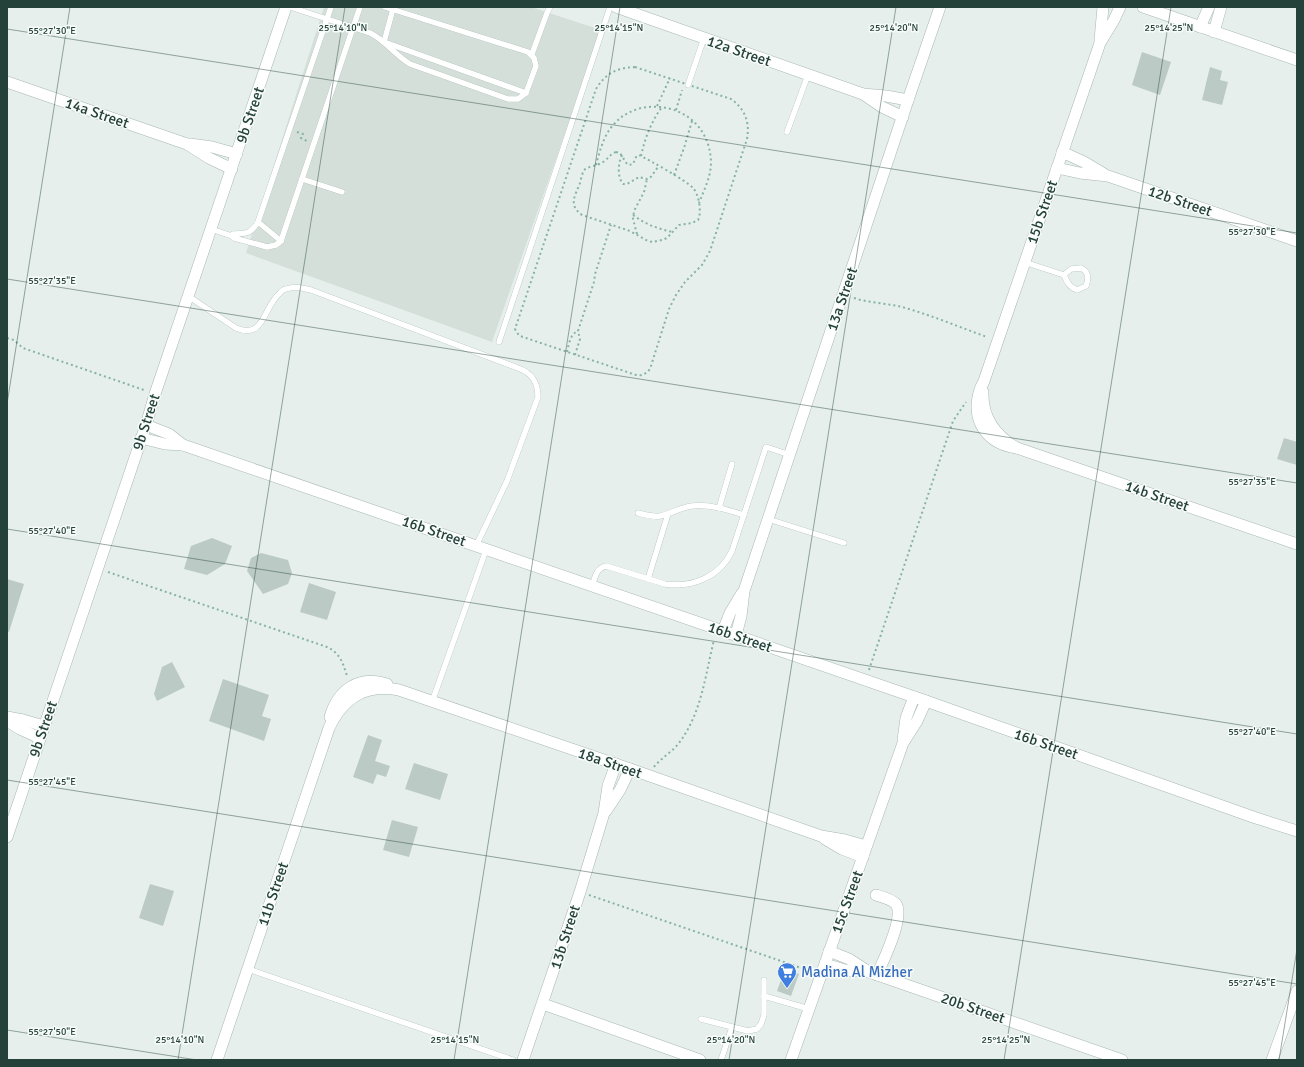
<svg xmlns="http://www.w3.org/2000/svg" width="1304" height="1067" viewBox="0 0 1304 1067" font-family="Signika,sans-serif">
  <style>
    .built { fill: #d4dfda }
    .building { fill: #bbcac4 }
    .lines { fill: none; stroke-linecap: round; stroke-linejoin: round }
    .service-casing { stroke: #a8b8b2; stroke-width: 6 }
    .minor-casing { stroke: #a8b8b2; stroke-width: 12 }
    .path { stroke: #86b3a5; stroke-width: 2; stroke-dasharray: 2 3; stroke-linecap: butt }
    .service { stroke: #fff; stroke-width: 5.5 }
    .minor { stroke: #fff; stroke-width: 11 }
    .ticks { fill: none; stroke: #24423a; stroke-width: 1; stroke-opacity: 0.45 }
    .labels { text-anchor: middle; stroke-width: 3; stroke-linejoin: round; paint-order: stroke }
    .street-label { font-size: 15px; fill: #24423a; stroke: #f7fbf9 }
    .shop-label { font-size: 15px; fill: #366cbe; stroke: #f7fbf9; text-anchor: start }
    .ticks-label { font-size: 10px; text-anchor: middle; fill: #24423a; stroke: #f7fbf9; stroke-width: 3; stroke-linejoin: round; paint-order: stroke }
  </style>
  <rect width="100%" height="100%" fill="#e6efeb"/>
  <path class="built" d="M324,7H531L601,30L492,342L246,253Z"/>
  <g class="building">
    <path d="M1142,52L1171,62L1160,95L1132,85Z"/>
    <path d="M1210,67L1222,71L1220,80L1228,82L1222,105L1202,100Z"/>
    <path d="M1284,438L1297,442V465L1277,459Z"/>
    <path d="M212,538L232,546L225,564L207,575L184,569L191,546Z"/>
    <path d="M261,553L288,560L292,573L288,584L263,594L247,571L251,558Z"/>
    <path d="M7,579L24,584L9,632L7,631Z"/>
    <path d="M309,583L336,592L327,620L300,612Z"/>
    <path d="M172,662L185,687L157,701L154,694L162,667Z"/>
    <path d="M223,679L269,695L262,716L271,719L264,741L209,721Z"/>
    <path d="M368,735L382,740L375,761L390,766L386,777L377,774L373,784L353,777Z"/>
    <path d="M414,763L448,774L440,800L405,789Z"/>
    <path d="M392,820L418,827L409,857L383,850Z"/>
    <path d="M150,884L174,891L163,926L139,918Z"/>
    <path d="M785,969L799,974L791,996L777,991Z"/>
  </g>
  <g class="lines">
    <g class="service-casing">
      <g id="service">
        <path d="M290,7L370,33C385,40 395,55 410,64L508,99H518L526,93L536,66L534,58L528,52L385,7"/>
        <path d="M331,7L258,222C250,235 246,233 233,234L232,236L234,238L267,247L276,245L281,241L360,7"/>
        <path d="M393,9L384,42L526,93"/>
        <path d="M532,54L547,13L550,7"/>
        <path d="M688,85L704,38"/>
        <path d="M787,132L808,75"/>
        <path d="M302,179L342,192"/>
        <path d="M258,222L281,241"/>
        <path d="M211,229L232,236"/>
        <path d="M1024,262L1064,275"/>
        <path d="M1081,268C1089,272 1089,278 1086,286L1077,290C1069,287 1067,282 1064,275L1071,269Z"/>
        <path d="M188,296L236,328C264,340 263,308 279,294C281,292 283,289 286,289C295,286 302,288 311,290L518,368C532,373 538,382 538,397L507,481L476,546"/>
        <path d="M499,342L610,7"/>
        <path d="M719,508L732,464"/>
        <path d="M638,513C646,515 653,517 660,516C671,514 681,507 692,506C710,504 728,510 744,515"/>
        <path d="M768,519L844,543"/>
        <path d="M648,579L668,514"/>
        <path d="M592,586C595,578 596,568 606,566L665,584C692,588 720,577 732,551L766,447L790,455"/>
        <path d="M432,702L486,550"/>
        <path d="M248,969L513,1060"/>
        <path d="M764,996L809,1009"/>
        <path d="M701,1019L748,1031L757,1029L761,1024L764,1015V980"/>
        <path d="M721,1060L732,1027"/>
      </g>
    </g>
    <g class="minor-casing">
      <g id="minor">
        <path d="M616,7L863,94L886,96L908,100"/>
        <path d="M1143,7L1297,60"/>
        <path d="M1200,27L1209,7"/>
        <path d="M1214,32L1221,7"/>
        <path d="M1100,40L1103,7"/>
        <path d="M7,82L187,144L209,158L232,169"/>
        <path d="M863,94L882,107L903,117"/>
        <path d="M190,144L212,147L237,154"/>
        <path d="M1062,152L1084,162L1104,174"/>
        <path d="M1057,168L1080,173L1108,176L1297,241"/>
        <path d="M983,392C982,417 996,436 1017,448L1297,544"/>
        <path d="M146,425L169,434L183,445L926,701L1256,818L1297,831"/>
        <path d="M141,438L165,444L183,445"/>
        <path d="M1017,448C982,444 967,412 984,381L1100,43L1114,20L1120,7"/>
        <path d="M723,631L730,613L742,593"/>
        <path d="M736,635L741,616L744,591L908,100L940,7"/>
        <path d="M7,717L23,720L44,726"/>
        <path d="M330,717C338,690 358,675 387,684"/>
        <path d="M7,721L20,729L40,738"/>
        <path d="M903,740L906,718L914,697"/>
        <path d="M606,811L620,790L630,769"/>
        <path d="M7,837L146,425L155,394L286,7"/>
        <path d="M825,839L842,849L863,857"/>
        <path d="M876,895C883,897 891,899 896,904C905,917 883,961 877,975"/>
        <path d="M829,951L849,959L869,972L1122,1060"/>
        <path d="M825,964L845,970L869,972"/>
        <path d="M543,1004L700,1060"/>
        <path d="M217,1060L329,728C344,697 365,684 399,690L630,769L821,836L845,840L866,846"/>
        <path d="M523,1060L580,892L604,813L608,786L616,764"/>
        <path d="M791,1060L903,743L917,721L926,701"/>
        <path d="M1272,1060L1297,991"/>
      </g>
    </g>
    <g class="path">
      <path d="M635,67L731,99C745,109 750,122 747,139L710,251L702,265L685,282L676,295L669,309L650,369C646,374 642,376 636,375L520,336L518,334L515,329L596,89C606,73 616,68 635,67Z"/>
      <path d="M657,106L670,78"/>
      <path d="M676,110L682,90"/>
      <path d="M297,132L303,134L301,138L307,141"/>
      <path d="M616,152L620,153L627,164L629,165L633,164L636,157L639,155C649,160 687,181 693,188C699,194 702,213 698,220L692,223L679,225L667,238L662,240L652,242L646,240L630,231L582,215C568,205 575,196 580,183C581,179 582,174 584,170C589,166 597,166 603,162C608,159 610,154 616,152Z"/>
      <path d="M622,155C618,164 617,176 623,184H627L639,177L647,179L650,178L658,167"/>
      <path d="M641,156C645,138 651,122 662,107"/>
      <path d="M596,165C600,150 604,134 615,123C622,115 631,111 641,108C678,101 710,124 711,162C711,177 704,190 699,203"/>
      <path d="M674,175L684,148L692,121"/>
      <path d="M633,215C645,224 658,229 673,232"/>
      <path d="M637,234L633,219L634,211L644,192L647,179"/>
      <path d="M854,298C869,303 886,303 902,307C931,315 959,327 987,337"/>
      <path d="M7,338L14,340L23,348L144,390"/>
      <path d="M567,352C569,344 570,334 578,331"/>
      <path d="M575,355L580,339L578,331L594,282L595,274L611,225"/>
      <path d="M108,572L327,647C340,653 343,663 347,676"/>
      <path d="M869,670L953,421L966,402"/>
      <path d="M654,767C661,758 672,752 679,743C702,712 705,676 714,640"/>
      <path d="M589,895L810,971"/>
    </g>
    <use href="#service" class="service"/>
    <use href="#minor" class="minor"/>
  </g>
  <path class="ticks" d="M7,29L1297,233M7,279L1297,483M7,404L70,7M7,529L1297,734M7,780L1297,984M7,1030L197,1060M178,1060L345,7M454,1060L620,7M729,1060L896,7M1004,1060L1171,7M1279,1060L1297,949"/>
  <defs>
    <g id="supermarket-pin" transform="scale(1)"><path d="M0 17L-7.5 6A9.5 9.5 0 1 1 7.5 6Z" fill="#3f7fe0" stroke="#f7fbf9"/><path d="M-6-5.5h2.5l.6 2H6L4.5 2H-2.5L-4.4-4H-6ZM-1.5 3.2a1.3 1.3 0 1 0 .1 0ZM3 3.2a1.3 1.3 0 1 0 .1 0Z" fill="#fff"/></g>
  </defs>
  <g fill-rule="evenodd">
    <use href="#supermarket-pin" x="787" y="972"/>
  </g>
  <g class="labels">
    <g class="street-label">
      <text transform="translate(739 51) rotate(19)" y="5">12a Street</text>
      <text transform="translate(97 113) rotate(19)" y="5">14a Street</text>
      <text transform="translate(250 115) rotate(-71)" y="5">9b Street</text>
      <text transform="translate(1180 201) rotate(19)" y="5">12b Street</text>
      <text transform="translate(1042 212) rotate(-71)" y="5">15b Street</text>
      <text transform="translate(842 299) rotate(-71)" y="5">13a Street</text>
      <text transform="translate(146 422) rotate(-72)" y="5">9b Street</text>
      <text transform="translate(1157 496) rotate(19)" y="5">14b Street</text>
      <text transform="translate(434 531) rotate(19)" y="5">16b Street</text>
      <text transform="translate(740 637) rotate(19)" y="5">16b Street</text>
      <text transform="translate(43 729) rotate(-71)" y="5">9b Street</text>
      <text transform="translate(1046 744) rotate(19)" y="5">16b Street</text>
      <text transform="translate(610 763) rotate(19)" y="5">18a Street</text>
      <text transform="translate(273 894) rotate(-71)" y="5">11b Street</text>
      <text transform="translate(847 902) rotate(-70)" y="5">15c Street</text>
      <text transform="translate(565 937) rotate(-72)" y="5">13b Street</text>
      <text transform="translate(973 1008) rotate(19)" y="5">20b Street</text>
    </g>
    <g class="shop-label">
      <text x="801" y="977">Madina Al Mizher</text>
    </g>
  </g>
  <g class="ticks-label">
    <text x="343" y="31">25°14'10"N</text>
    <text x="619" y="31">25°14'15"N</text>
    <text x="894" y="31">25°14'20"N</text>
    <text x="1169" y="31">25°14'25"N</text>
    <text x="52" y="34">55°27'30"E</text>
    <text x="1252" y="235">55°27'30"E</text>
    <text x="52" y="284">55°27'35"E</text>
    <text x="1252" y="485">55°27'35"E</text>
    <text x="52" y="534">55°27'40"E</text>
    <text x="1252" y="735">55°27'40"E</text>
    <text x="52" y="785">55°27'45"E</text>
    <text x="1252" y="986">55°27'45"E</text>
    <text x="52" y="1035">55°27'50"E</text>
    <text x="180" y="1043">25°14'10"N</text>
    <text x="455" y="1043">25°14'15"N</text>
    <text x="731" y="1043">25°14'20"N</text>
    <text x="1006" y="1043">25°14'25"N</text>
  </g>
  <rect width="1304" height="1067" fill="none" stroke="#24423a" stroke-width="16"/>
</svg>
